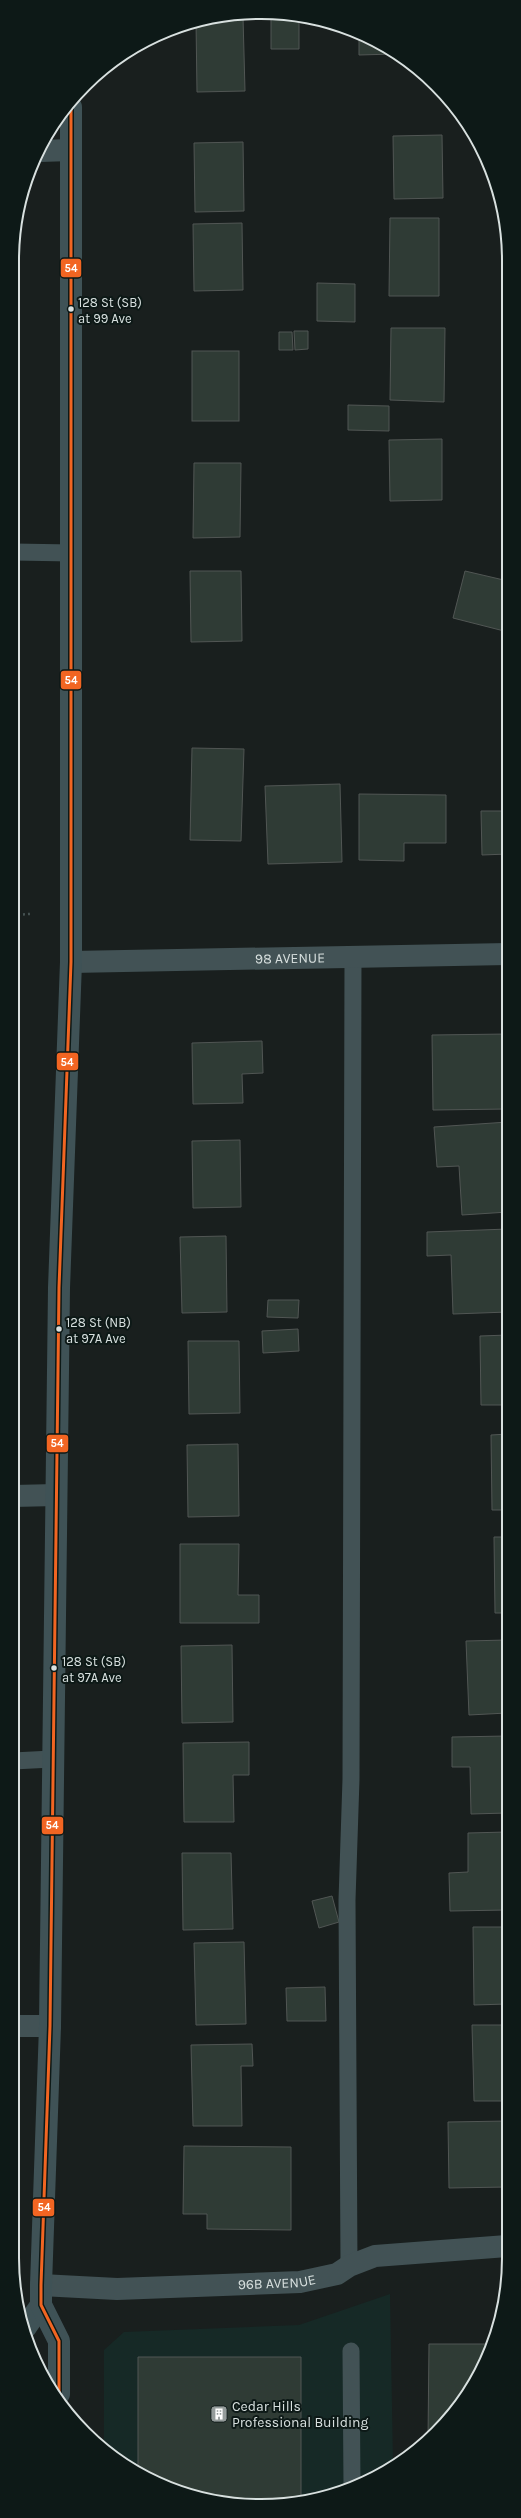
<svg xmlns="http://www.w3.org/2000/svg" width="521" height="2518" viewBox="0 0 521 2518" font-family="Karla,sans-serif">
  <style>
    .built { fill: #162926 }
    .building { fill: #2f3b35; stroke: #515654 }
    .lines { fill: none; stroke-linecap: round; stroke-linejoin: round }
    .path { stroke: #455151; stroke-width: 2.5; stroke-dasharray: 2 3; stroke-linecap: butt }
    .service { stroke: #425255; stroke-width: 17 }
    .minor { stroke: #425255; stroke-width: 22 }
    .secondary { stroke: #3f5256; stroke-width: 22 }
    .bus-1-casing { stroke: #0d1917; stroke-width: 6 }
    .bus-1 { stroke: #f26522; stroke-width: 3 }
    .bus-dot { fill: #d8e0df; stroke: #0d1917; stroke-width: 1.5 }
    .labels { text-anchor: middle; stroke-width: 4; stroke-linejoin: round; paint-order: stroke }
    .bus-label { font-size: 13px; fill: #d8e0df; stroke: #0d1917; text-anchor: start }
    .street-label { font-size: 14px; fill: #d8e0df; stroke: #0d1917 }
    .poi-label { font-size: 14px; fill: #d8e0df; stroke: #0d1917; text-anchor: start }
    .rim { fill: none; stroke: #d8e0df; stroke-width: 2 }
    .line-badge { stroke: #0d1917; stroke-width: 1.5 }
    .badge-label { font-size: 11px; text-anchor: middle; font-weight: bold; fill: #fff }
  </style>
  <rect width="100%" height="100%" fill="#191f1e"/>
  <path class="built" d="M390,2294L393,2462L340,2493L244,2505L151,2480L104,2447V2350L124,2332L299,2325Z"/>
  <g class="building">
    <path d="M293,14L299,16V49H271V16Z"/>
    <path d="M243,17L245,91L197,92L196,21Z"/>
    <path d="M359,34L370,38L394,54L359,55Z"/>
    <path d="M442,135L443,198L394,199L393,136Z"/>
    <path d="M243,142L244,211L195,212L194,143Z"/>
    <path d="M390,218H439V296H389Z"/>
    <path d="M242,223L243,290L194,291L193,224Z"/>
    <path d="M317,283L355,284V322L317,321Z"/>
    <path d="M391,328H445L444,402L390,400Z"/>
    <path d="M294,331H308V349L295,350Z"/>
    <path d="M279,332H292L293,350H279Z"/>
    <rect x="192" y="351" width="47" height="70"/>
    <path d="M348,405L389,406V431L348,430Z"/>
    <path d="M442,439V500L390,501L389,440Z"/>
    <path d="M194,463H241L240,537L193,538Z"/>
    <path d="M190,571H241L242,641L191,642Z"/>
    <path d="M465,571L508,581V632L453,618Z"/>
    <path d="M192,748L244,749L241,841L190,840Z"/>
    <path d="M340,784L342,862L268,864L265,786Z"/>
    <path d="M359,794L446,795V843H404V861L359,860Z"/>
    <path d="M506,801H508V854L482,855L481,811H506Z"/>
    <path d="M508,1034V1109L433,1110L432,1035Z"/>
    <path d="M262,1041L263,1073L242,1074L243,1103L193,1104L192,1043Z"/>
    <path d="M508,1122V1212L462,1215L459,1166L437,1167L434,1127Z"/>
    <path d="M240,1140L241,1207L193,1208L192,1141Z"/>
    <path d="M508,1229V1312L453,1314L451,1255L427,1256V1232Z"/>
    <path d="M226,1236L227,1312L182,1313L180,1237Z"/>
    <path d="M268,1300H299L298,1318L267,1317Z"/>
    <path d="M298,1329L299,1351L263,1353L262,1331Z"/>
    <path d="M508,1335V1405H481L480,1336Z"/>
    <path d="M188,1341H239L240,1413L189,1414Z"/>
    <path d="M508,1434L507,1510H492L491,1435Z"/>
    <path d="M238,1444L239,1516L188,1517L187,1445Z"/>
    <path d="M494,1537H507V1613H495Z"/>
    <path d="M180,1544H239L238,1595H259V1623H180Z"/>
    <path d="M507,1640V1713L469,1715L466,1641Z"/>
    <path d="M232,1645L233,1722L182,1723L181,1646Z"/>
    <path d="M507,1736V1813L471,1814L470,1767H452V1737Z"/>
    <path d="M249,1742V1775H233L234,1822H184L183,1743Z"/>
    <path d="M507,1832V1910L450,1911L449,1873L468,1872V1833Z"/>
    <path d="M182,1853H231L233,1929L183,1930Z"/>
    <path d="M332,1896L339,1922L319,1928L312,1901Z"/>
    <path d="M473,1927H507V2004L474,2005Z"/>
    <path d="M244,1942L246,2024L196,2025L194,1943Z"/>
    <path d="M325,1987L326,2021H287L286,1988Z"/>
    <path d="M472,2025H507V2101H474Z"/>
    <path d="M252,2044L253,2066H241L242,2126H193L191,2045Z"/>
    <path d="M507,2121V2187L449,2188L448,2122Z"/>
    <path d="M184,2146L291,2147V2230L207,2229V2214H183Z"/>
    <path d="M429,2344H489L476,2382L428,2439Z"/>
    <path d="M138,2357H301V2498L244,2505L151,2480L138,2471Z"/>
  </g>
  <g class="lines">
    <path class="path" d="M13,915L30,914"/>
    <g class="service">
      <path d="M14,552L72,553"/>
      <path d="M13,1761L52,1759"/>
      <path d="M349,2266L347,1900L351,1779L353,957"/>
      <path d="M351,2351L352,2486"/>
    </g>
    <g class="minor">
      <path d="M40,151L71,150"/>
      <path id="s1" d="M71,962L508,954"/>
      <path d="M13,1496L56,1495"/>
      <path d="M12,2026H50"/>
      <path id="s2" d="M41,2285L117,2289L300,2282L337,2274L349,2266L375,2256L507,2246"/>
    </g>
    <g class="secondary">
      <path d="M26,2327L41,2305"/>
      <path d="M59,2394V2341L41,2305V2285L50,2026L59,1288L71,962V107"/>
    </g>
    <g class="bus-1-casing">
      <path id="bus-1" d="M59,2394V2341L41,2305V2285L50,2026L59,1288L71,962V107"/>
    </g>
    <use href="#bus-1" class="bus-1"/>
  </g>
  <defs>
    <g id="building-square" transform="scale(0.9)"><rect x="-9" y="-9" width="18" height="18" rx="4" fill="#959c9b" stroke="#0d1917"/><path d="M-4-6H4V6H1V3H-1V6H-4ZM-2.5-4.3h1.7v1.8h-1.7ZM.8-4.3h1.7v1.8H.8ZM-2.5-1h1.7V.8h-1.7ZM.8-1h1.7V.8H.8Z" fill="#fff"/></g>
  </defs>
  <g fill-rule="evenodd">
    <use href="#building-square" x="219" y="2414"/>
  </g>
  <g class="bus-dot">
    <circle cx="71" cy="309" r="3.5"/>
    <circle cx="59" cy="1329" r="3.5"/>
    <circle cx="54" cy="1668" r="3.5"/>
  </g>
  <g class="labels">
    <g class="bus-label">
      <text x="78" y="307">128 St (SB)<tspan x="78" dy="16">at 99 Ave</tspan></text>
      <text x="66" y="1327">128 St (NB)<tspan x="66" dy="16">at 97A Ave</tspan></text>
      <text x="62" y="1666">128 St (SB)<tspan x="62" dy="16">at 97A Ave</tspan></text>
    </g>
    <g class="street-label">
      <text dy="5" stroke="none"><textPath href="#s1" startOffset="219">98 AVENUE</textPath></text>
      <text dy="5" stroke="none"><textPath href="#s2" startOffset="236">96B AVENUE</textPath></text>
    </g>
    <g class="poi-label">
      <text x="232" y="2411">Cedar Hills<tspan x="232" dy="16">Professional Building</tspan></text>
    </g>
  </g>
  <path d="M0 0H521V2518H0ZM260 19H261A241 241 0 0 1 502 260V2258A241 241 0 0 1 261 2499H260A241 241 0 0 1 19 2258V260A241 241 0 0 1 260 19Z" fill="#0d1917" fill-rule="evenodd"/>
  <path class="rim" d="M260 19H261A241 241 0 0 1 502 260V2258A241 241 0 0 1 261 2499H260A241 241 0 0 1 19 2258V260A241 241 0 0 1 260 19Z"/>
  <g class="line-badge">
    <rect x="60" y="258" width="22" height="20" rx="4" fill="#f26522"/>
    <rect x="60" y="670" width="22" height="20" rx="4" fill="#f26522"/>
    <rect x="56" y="1052" width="23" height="19" rx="4" fill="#f26522"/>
    <rect x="46" y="1434" width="23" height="19" rx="4" fill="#f26522"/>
    <rect x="41" y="1816" width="23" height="19" rx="4" fill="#f26522"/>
    <rect x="32" y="2198" width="23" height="19" rx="4" fill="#f26522"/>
  </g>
  <g class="badge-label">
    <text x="71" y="272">54</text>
    <text x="71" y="684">54</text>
    <text x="67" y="1066">54</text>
    <text x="57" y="1447">54</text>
    <text x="52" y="1829">54</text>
    <text x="44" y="2211">54</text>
  </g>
</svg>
